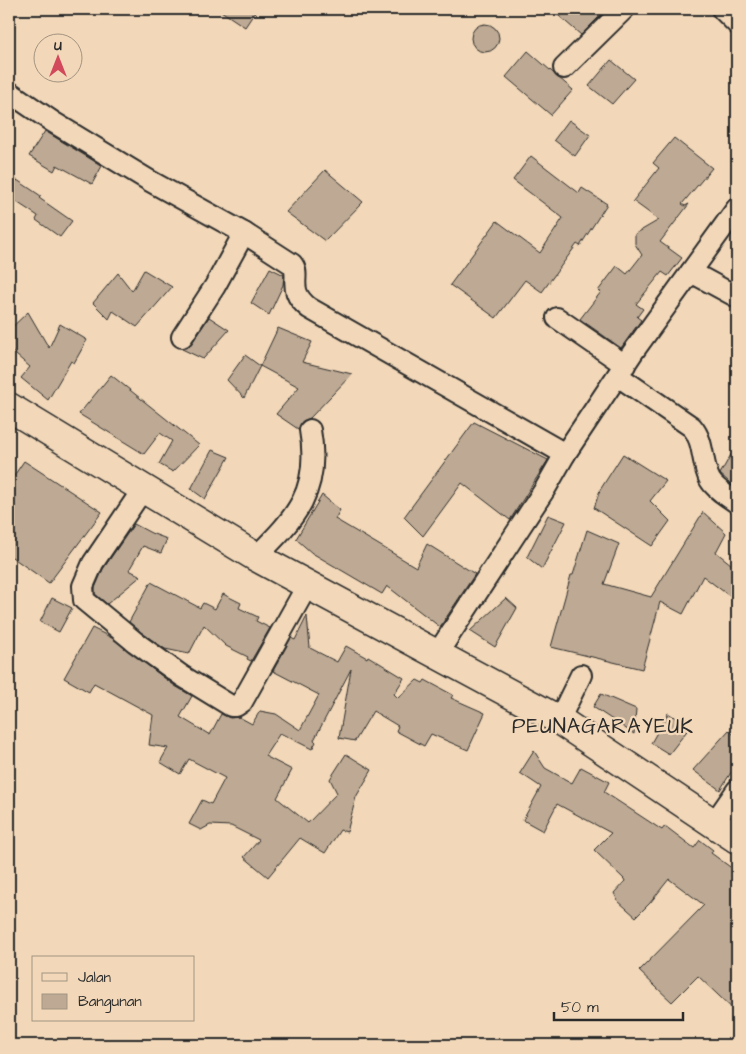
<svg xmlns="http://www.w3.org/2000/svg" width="746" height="1054" viewBox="0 0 746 1054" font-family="'Architects Daughter',sans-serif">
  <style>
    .building { fill: #beaa94; stroke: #2b2b2b }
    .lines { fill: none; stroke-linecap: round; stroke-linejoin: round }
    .minor-casing { stroke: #2b2b2b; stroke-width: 24 }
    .highway-casing { stroke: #2b2b2b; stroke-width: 31 }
    .minor { stroke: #f2d8b9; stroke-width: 20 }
    .highway { stroke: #f2d8b9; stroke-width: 28 }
    .labels { text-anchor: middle; stroke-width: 4.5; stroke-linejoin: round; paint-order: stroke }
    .quarter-label { font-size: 21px; letter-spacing: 1px; fill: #2b2b2b; stroke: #f2d8b9 }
  </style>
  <rect width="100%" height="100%" fill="#f2d8b9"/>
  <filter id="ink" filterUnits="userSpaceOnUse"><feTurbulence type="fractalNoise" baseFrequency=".02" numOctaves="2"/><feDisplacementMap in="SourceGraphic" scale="10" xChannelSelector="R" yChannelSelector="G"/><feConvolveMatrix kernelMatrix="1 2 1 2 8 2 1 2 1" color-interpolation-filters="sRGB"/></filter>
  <g filter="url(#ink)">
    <g class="building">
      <path d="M218,9H257L245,27Z"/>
      <path d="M551,9H607L581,35Z"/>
      <circle cx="485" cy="38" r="14"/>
      <path d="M528,51L573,90L551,115L506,77Z"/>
      <path d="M611,60L634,79L612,104L589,86Z"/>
      <path d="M569,120L590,135L575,156L554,140Z"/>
      <path d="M45,131L102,166L92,184L57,165L54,171L29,156Z"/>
      <path d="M674,138L712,168L682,204L685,206L689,204L660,242L682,258L668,276L662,272L636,304L643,309L637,317L641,320L621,348L580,319L601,292L598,291L617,266L627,274L642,255L635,244V234L659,220L633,201L659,168L653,163Z"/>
      <path d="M531,156L579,193L582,188L607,204L580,246L577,244L542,292L525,280L496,318L450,285L497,221L540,253L563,218L513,180Z"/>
      <path d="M325,170L363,202L325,241L286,212Z"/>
      <path d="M17,180L41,196L39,198L72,221L60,237L36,220L38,216L9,197V193Z"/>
      <path d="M270,268L284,275L283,285L269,315L251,303Z"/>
      <path d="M144,270L172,287L137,327L113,311L109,319L93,303L118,273L132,291Z"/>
      <path d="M28,312L49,348L60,324L87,340L74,363L71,361L48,400L21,378L30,367L9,349V330Z"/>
      <path d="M209,317L229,330L203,359L182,349L192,343Z"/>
      <path d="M278,328L312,342L302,362L352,374L310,418L303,421L298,429L276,414L299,387L260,366Z"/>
      <path d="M245,355L260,366L244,398L227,380Z"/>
      <path d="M111,375L199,445L173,472L159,464L172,441L160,433L144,454L79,414Z"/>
      <path d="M474,422L548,460L510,520L462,483L423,536L404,517Z"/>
      <path d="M737,444V489L720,474Z"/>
      <path d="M212,450L229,457L205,499L191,489Z"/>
      <path d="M623,454L666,481L650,501L670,521L652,546L594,508L600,490Z"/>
      <path d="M24,461L102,512L49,583L9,555V483Z"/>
      <path d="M322,495L340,510L335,519L416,567L427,544L475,574L440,627L387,586L382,594L312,553L296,539Z"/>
      <path d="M703,512L726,533L716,552L737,569V591L732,598L703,576L683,614L660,602L642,669L551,647L571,575H573L587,530L619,544L604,584L651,597Z"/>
      <path d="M548,515L566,522L542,569L527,557Z"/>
      <path d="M134,524L151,533L167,539L161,553L143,546L129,570L141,576L107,604L95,594V588L103,569Z"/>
      <path d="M151,582L200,608L203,603L215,609L223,594L241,603L239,608L258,617L256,621L270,628L251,661L247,659L248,657L226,646L204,625L189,654L165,649L142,633L129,622Z"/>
      <path d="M52,598L72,608L59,632L40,622Z"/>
      <path d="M506,598L517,608L495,647L470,631Z"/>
      <path d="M307,616L310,648L337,662L346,646L367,658L368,656L404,678L394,694L398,698L417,680L423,683L425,680L453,695L451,698L485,713L468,750L431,734L424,746L396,731L398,726L373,711L355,741L339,738L351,669L314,740L316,742L312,749L280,733L265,756L292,770L277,798L308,823L337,793L330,779L346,754L372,770L356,797L347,832L340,830L325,853L300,838L268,877L244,857L259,840L231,826L210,825L201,830L189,824L202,800L211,804L225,778L189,759L180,774L160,762L168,748L149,745L153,715L94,683L89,692L64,678L92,628L112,638L175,686L192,696L180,717L210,735L221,714L230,718L239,717L252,724L260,711L276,714L300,730L319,695L273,671L291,638L295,640Z"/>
      <path d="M601,694L636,709L634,734L593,707Z"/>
      <path d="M668,713L690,727L669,754L651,743Z"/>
      <path d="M729,730L737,738V763L720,790L693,770Z"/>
      <path d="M534,751L545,768L572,783L581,767L609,782L604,792L662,830L665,826L694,848L700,840L713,850L711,853L737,872V1013L698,976L672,1002L639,971L704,905L669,879L650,903L636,917L618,901L614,893L625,881L624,879L594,850L611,833L557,804L543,831L523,820L541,787L520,773Z"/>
    </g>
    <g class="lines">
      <g class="minor-casing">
        <g id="minor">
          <path d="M722,9L737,24"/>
          <path d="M564,68L624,9"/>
          <path d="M9,92L53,122L150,181L244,233L292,264C302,276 285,289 309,308L565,454"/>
          <path d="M691,272L737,297"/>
          <path d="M557,318L625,365"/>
          <path d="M182,337L215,286L244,233"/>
          <path d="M618,376L692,427C705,442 701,463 710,480C715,489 729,497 737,503"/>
          <path d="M143,489L93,563L83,586L84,600L135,642L182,676L231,706H236L242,702L307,586"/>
          <path d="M256,557C296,517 321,491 310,430"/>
          <path d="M437,654L545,489L565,454L633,352L737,208"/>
          <path d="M559,720L581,675"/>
          <path d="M714,823L737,790"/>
        </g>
      </g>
      <g class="highway-casing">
        <path id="highway" d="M9,407L256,557L559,720L737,839"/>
      </g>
      <use href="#minor" class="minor"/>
      <use href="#highway" class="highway"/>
    </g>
  </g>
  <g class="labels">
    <g class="quarter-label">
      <text x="603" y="733">PEUNAGARAYEUK</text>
    </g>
  </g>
  <rect width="746" height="1054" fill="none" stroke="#f2d8b9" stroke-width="30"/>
  <rect x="15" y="15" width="716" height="1024" fill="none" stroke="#2b2b2b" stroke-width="2" filter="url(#ink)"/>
  <rect x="32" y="956" width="162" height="65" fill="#f2d8b9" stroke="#a29380"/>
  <rect x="42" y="973" width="25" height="8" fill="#f2d8b9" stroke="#a29380"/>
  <text x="78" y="982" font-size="15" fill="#2b2b2b">Jalan</text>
  <rect x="42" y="994" width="25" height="15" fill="#beaa94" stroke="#a29380"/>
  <text x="78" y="1006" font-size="15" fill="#2b2b2b">Bangunan</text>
  <g transform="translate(58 58)"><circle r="24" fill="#f2d8b9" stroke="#a29380"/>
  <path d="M0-4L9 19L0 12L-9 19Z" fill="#d1495b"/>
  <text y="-8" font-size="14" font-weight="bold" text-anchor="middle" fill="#2b2b2b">U</text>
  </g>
  <path d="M554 1012v8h129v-8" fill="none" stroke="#2b2b2b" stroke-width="2.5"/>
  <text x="561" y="1012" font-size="15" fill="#2b2b2b" stroke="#f2d8b9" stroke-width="4" paint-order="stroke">50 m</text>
</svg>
